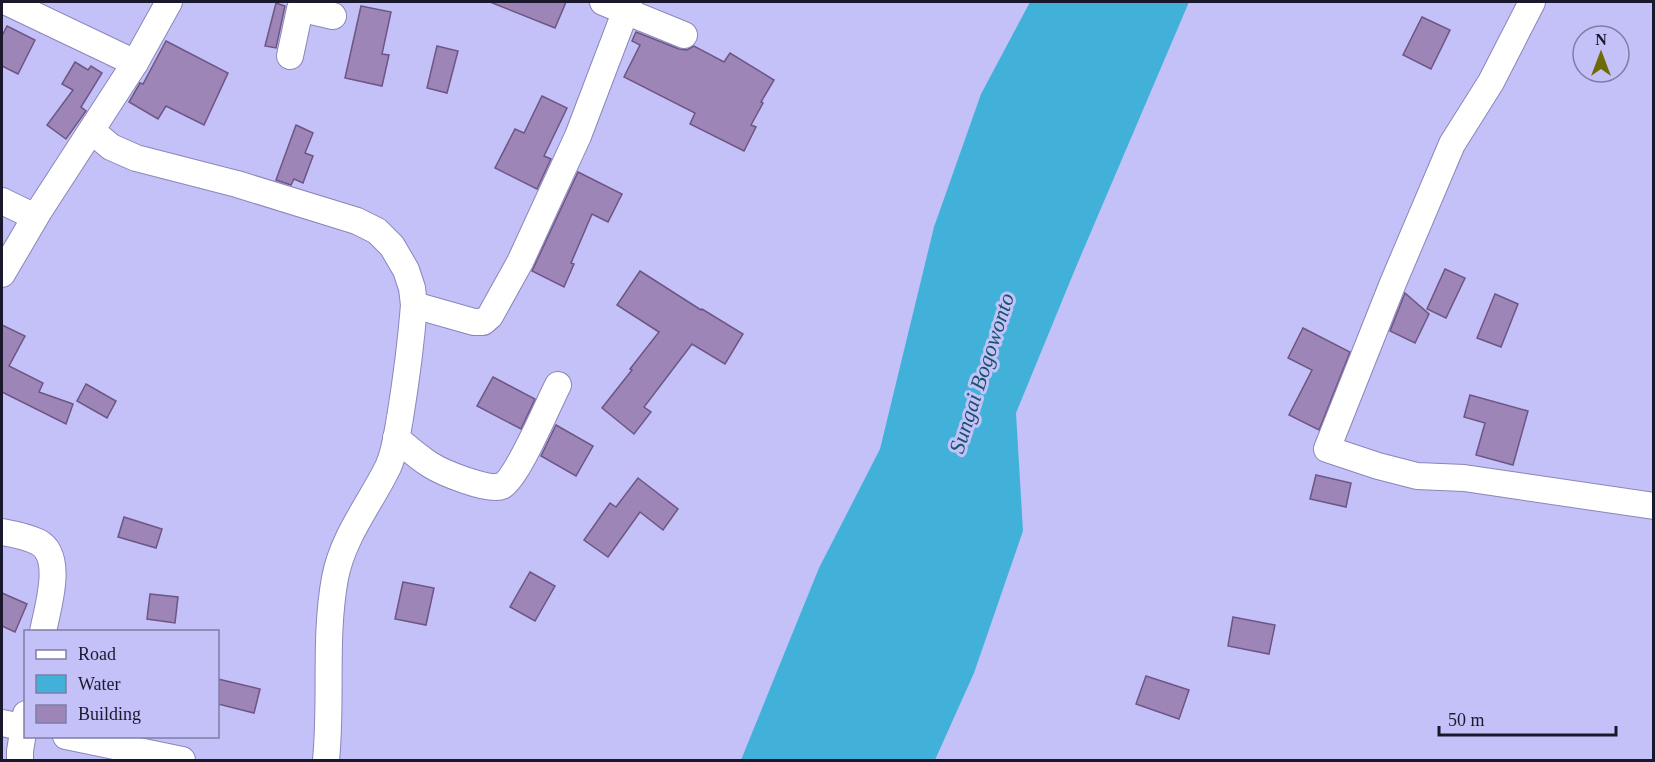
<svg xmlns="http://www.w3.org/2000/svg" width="1655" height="762" viewBox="0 0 1655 762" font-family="Georgia,serif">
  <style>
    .water { fill: #42b1da }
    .building { fill: #9e85b7; stroke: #6d5584; stroke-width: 1.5 }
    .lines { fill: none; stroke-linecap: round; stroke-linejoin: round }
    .minor-casing { stroke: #8a86ba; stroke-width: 28 }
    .minor { stroke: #fff; stroke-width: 26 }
    .labels { text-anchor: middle; stroke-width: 6; stroke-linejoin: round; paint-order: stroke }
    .water-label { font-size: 22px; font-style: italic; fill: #165268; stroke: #c3c1f8 }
  </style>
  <rect width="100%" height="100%" fill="#c3c1f8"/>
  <path class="water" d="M1030,2H1189L1076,267L1016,413L1023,531L974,673L935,760H741L819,568L880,449L934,227L981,94Z"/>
  <g class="building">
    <path d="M490,2H566L555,28Z"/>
    <path d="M276,3L285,6L276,48L265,46Z"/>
    <path d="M361,6L391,12L382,54L389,55L382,86L345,78Z"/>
    <path d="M1422,17L1450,30L1431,69L1403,55Z"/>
    <path d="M7,26L35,40L18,74L2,66V36Z"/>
    <path d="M636,32L679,49L687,50L694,46L724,62L730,53L774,80L761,102L763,103L751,125L756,127L744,151L690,124L695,113L624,77L640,45L632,41Z"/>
    <path d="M166,41L228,73L204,125L166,106L158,119L129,102L140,83L143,84Z"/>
    <path d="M437,46L458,51L447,93L427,88Z"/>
    <path d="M75,62L88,70L91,66L102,73L81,107L86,111L66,139L47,125L73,90L62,84Z"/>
    <path d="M542,96L567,108L544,156L551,159L537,189L495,168L515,129L524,133Z"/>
    <path d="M296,125L313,133L305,153L313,156L303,183L294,179L291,185L276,180Z"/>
    <path d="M578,172L622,194L608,222L592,214L571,263L574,264L564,287L532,271Z"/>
    <path d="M1445,269L1465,278L1446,318L1427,309Z"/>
    <path d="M640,271L701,310L702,309L743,334L725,364L692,344L644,407L651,412L634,434L602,408L632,370L630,369L659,332L617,305Z"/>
    <path d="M1405,293L1429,314L1415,343L1390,331Z"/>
    <path d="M1495,294L1518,304L1501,347L1477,338Z"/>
    <path d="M2,325L25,336L9,366L43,383L39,392L73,404L66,424L2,392Z"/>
    <path d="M1303,328L1350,352L1319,430L1289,415L1312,370L1288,358Z"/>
    <path d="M493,377L535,399L521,429L477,406Z"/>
    <path d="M86,384L116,401L107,418L77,401Z"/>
    <path d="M1470,395L1528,411L1513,465L1476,455L1485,423L1464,417Z"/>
    <path d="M556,425L593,446L576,476L541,456Z"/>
    <path d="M1316,475L1351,483L1346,507L1310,499Z"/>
    <path d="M638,478L678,509L663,530L640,512L608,557L584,540L610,503L616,507Z"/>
    <path d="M124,517L162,529L156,548L118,537Z"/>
    <path d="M530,572L555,586L535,621L510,607Z"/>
    <path d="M403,582L434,588L426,625L395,619Z"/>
    <path d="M2,593L27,604L15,632L2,626Z"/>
    <path d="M150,594L178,597L175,623L147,619Z"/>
    <path d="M1233,617L1275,625L1269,654L1228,646Z"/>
    <path d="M1146,676L1189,690L1179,719L1136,704Z"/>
    <path d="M218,679L260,689L254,713L218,704Z"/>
  </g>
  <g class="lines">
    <g class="minor-casing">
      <g id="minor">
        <path d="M7,2L135,63"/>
        <path d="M603,2L684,35"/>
        <path d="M1532,2L1491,82L1452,144L1393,283L1327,449L1378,466L1417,476L1464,478L1654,506"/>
        <path d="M303,9L333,16"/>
        <path d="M290,56L300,9H303L305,2"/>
        <path d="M92,131L111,147L136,158L237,184L357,221L377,231L392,246L406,270L412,288L414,305L474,322H483L490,316L520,262L578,136L629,2"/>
        <path d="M2,201L35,217"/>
        <path d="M2,274L39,211L135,63L169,2"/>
        <path d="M396,438C407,447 417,456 429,464C441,472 489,492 502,486C518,477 548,404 558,385"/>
        <path d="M2,532C13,534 28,537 38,542C65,556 47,609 43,632"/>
        <path d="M2,723L26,728"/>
        <path d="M66,736L182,760"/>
        <path d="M20,760V751L26,714"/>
        <path d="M326,760C332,700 324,638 335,578C343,536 370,504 388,467C395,452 397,434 400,418C406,381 411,343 414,305"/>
      </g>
    </g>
    <use href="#minor" class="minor"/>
  </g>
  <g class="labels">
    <g class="water-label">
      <text transform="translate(981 373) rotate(-72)" y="8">Sungai Bogowonto</text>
    </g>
  </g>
  <rect width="1655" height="762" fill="none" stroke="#1a182d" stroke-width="6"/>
  <rect x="24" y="630" width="195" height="108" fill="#c3c1f8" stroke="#7f7da7" stroke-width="1.5"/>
  <rect x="36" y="650" width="30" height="9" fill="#ffffff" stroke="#7f7da7" stroke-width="1.5"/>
  <text x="78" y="660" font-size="18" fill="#1a182d">Road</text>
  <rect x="36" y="675" width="30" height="18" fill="#42b1da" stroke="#7f7da7" stroke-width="1.5"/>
  <text x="78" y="690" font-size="18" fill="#1a182d">Water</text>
  <rect x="36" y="705" width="30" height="18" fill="#9e85b7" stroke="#7f7da7" stroke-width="1.5"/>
  <text x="78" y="720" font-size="18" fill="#1a182d">Building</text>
  <g transform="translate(1601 54)"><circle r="28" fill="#c3c1f8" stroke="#7f7da7" stroke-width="1.5"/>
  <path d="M0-4.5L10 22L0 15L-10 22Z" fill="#6e6a05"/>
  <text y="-9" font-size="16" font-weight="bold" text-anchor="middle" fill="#1a182d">N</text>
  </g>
  <path d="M1439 726v9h177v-9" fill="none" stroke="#1a182d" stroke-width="3"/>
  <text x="1448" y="726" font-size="18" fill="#1a182d" stroke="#c3c1f8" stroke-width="4.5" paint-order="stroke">50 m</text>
</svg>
